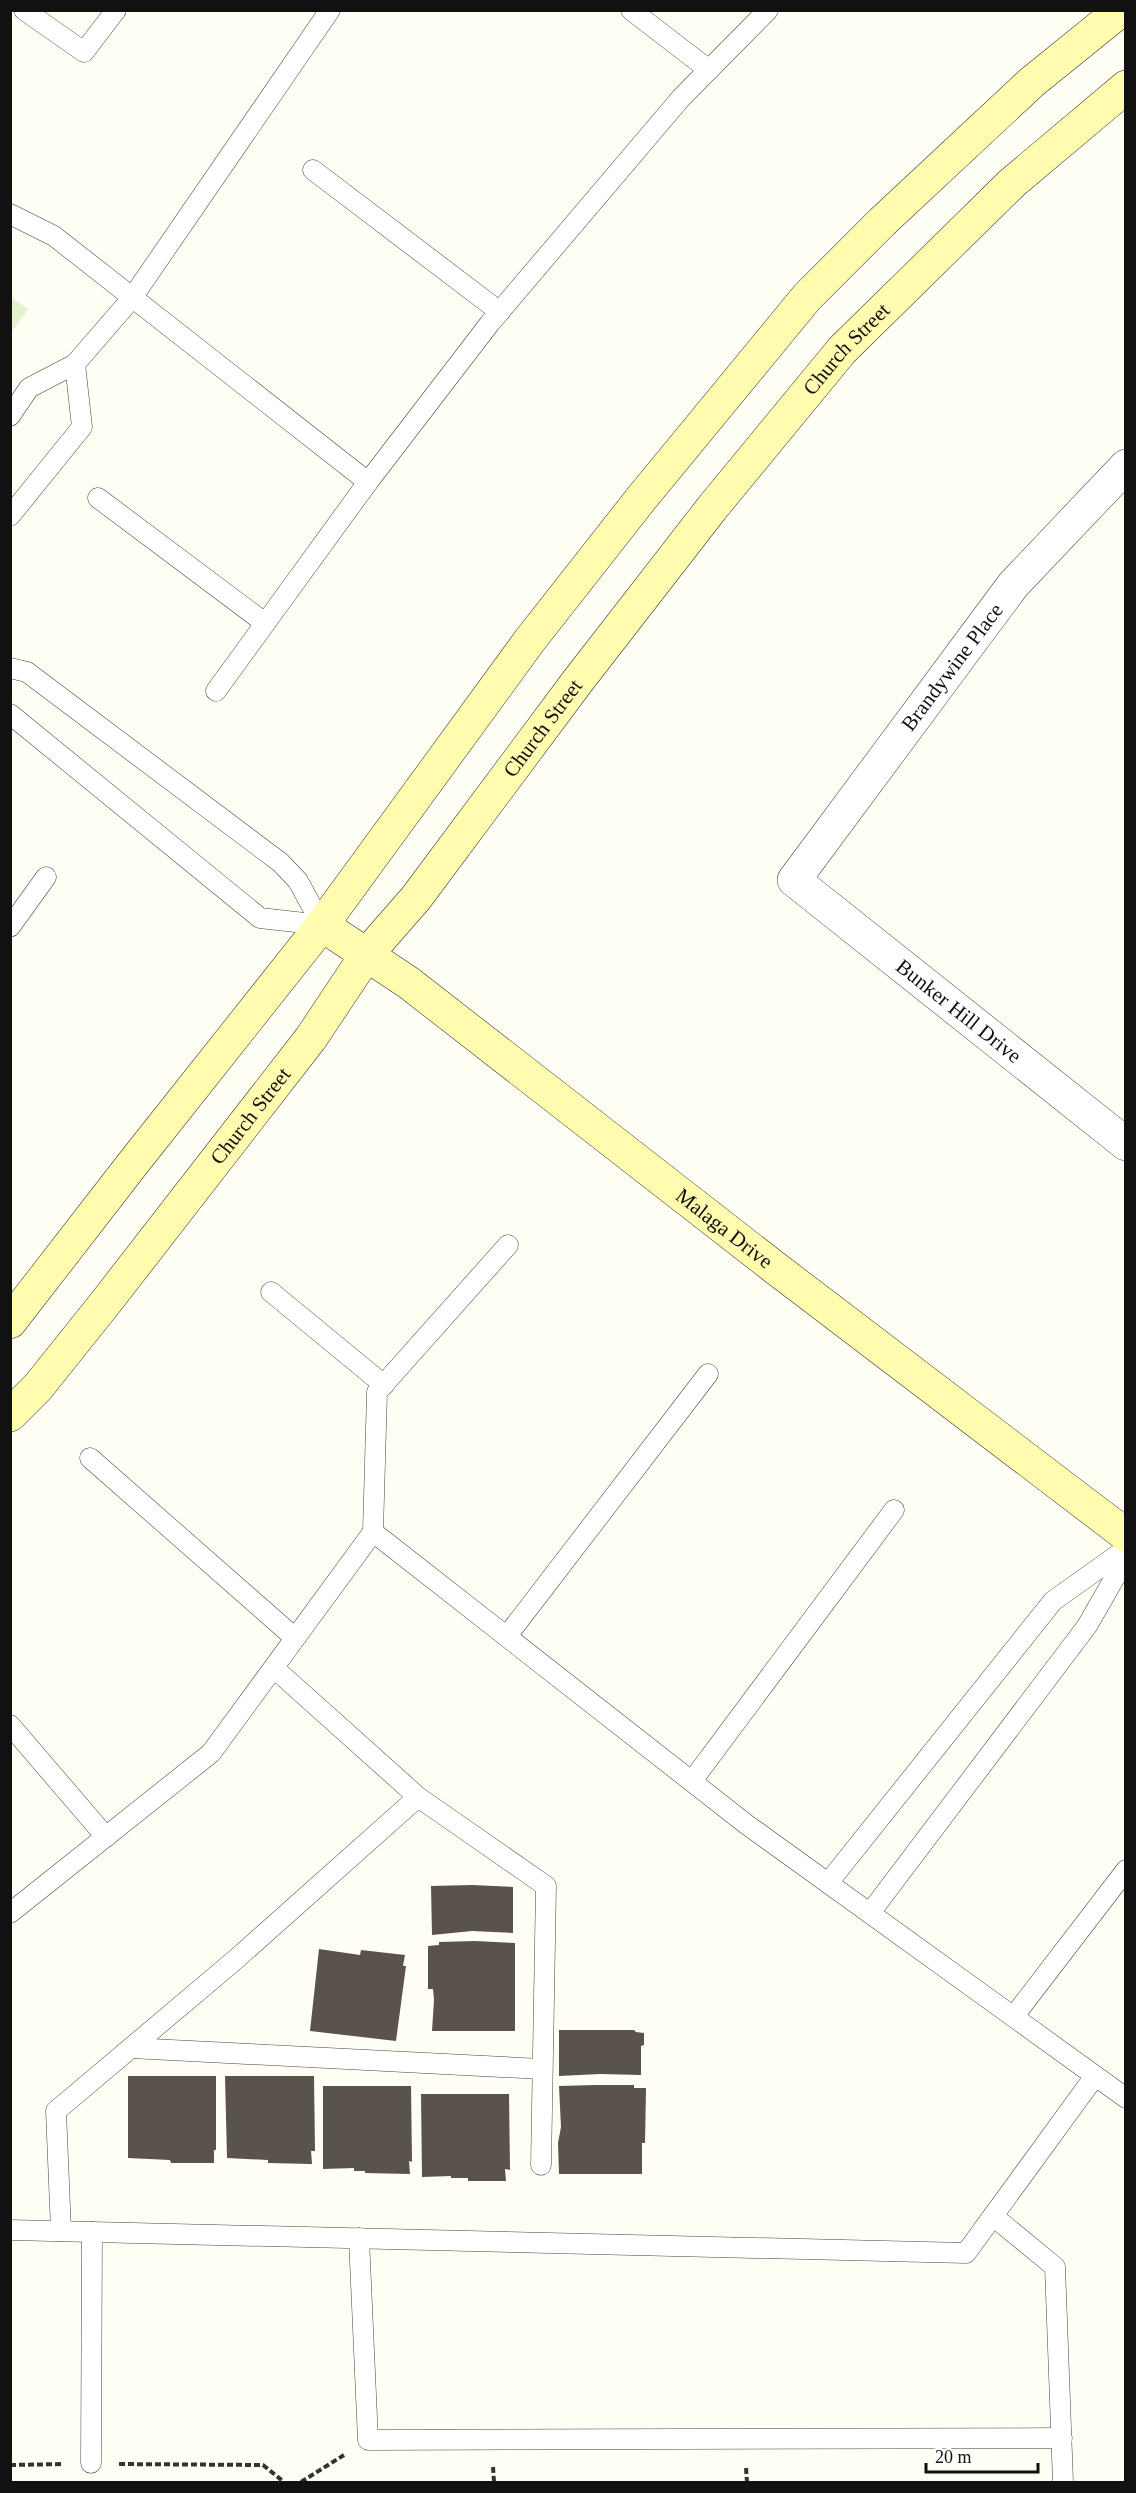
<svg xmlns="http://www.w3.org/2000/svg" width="1136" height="2493" viewBox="0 0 1136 2493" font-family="'Times New Roman',serif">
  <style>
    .pitch { fill: #e4f3cd }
    .building { fill: #5a524c }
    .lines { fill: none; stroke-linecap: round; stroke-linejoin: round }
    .lane-casing { stroke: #444; stroke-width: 21 }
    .street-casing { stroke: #444; stroke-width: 34 }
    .secondary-casing { stroke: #333; stroke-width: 34 }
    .path { stroke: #333; stroke-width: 4; stroke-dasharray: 6 3; stroke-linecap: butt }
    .lane { stroke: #fff; stroke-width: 20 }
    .street { stroke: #fff; stroke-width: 33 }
    .secondary { stroke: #fffbaf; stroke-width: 33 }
    .labels { text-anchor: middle; stroke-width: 6; stroke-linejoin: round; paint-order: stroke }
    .street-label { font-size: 21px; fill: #111; stroke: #fff }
  </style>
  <rect width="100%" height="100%" fill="#fffef4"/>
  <path class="pitch" d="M11,297L28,309L11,333Z"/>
  <g class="building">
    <path d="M472,1885L513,1887V1933L472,1931L432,1935L431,1886Z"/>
    <path d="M475,1941L515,1943V2031H432L434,2000L433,1989H428V1946L439,1945V1942Z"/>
    <path d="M319,1949L360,1955L361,1950L405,1955L403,1966H406L396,2041L310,2031Z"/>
    <path d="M559,2030H634L636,2032L644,2033V2045L641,2046V2075L600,2074L559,2076Z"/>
    <path d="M128,2076H216V2150H214V2163H171L170,2160L128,2158Z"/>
    <path d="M225,2076H314L315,2151H311L312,2164L268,2163V2160L227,2158Z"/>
    <path d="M596,2085H634V2088H646L645,2143H642V2174H559L558,2143L561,2127L559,2086Z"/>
    <path d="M323,2086H411L412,2162L409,2161L410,2174L365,2173V2171H354V2168L323,2169Z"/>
    <path d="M421,2094H509L510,2170L505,2169L506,2181H468V2178H451V2176L422,2177Z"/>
  </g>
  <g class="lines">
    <g class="lane-casing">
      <g id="lane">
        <path d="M24,10L84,52L116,10"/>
        <path d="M631,10L709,70"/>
        <path d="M313,170L500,312"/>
        <path d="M10,214L54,236L368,482L490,323L681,98L768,10"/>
        <path d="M10,416L29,388L75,364L132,298L330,10"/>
        <path d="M98,498L265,623"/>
        <path d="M10,516L82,427L75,364"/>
        <path d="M10,668L27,672L281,863L298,881L322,925"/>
        <path d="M216,691L368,482"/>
        <path d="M10,714L260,918L322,925"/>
        <path d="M10,927L46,877"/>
        <path d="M508,1245L377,1392L373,1532L746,1824L1126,2098"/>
        <path d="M271,1292L384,1385"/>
        <path d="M90,1458L295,1638"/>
        <path d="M507,1636L708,1374"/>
        <path d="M274,1668L418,1797L546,1886L541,2165"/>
        <path d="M10,1725L106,1837"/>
        <path d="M692,1781L894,1510"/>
        <path d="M828,1883L1053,1601L1126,1549"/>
        <path d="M10,1913L211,1753L373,1532"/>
        <path d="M870,1913L1087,1626L1126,1558"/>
        <path d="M1014,2016L1126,1870"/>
        <path d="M131,2048L542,2069"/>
        <path d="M993,2216L1055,2267L1063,2482"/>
        <path d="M10,2230L966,2253L1095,2076"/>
        <path d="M61,2231L56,2111L235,1960L418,1797"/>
        <path d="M359,2238L368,2440L1062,2438"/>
        <path d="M91,2463L92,2232"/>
      </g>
    </g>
    <g class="street-casing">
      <g id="street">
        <path id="s1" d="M1126,466L1013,585L794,880L1126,1144"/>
      </g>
    </g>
    <g class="secondary-casing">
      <g id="secondary">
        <path id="s2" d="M322,925L409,983L774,1267L1126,1535"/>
        <path d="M10,1322L134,1162L322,925L530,640L640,500L807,297L882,222L1032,82L1121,10"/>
        <path id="s3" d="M10,1415L38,1387L106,1302L311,1038L367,954L416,898L577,682L712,508L842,350L1012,183L1126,87"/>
      </g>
    </g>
    <g class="path">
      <path d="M119,2464L263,2465L284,2482"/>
      <path d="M10,2465L64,2464"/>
      <path d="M493,2467L494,2482"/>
      <path d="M746,2468L747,2482"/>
      <path d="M301,2482L344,2455"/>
    </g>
    <use href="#lane" class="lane"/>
    <use href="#street" class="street"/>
    <use href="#secondary" class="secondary"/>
  </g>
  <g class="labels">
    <g class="street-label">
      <text dy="7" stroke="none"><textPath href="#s3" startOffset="1356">Church Street</textPath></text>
      <text transform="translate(952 667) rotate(-53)" y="7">Brandywine Place</text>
      <text dy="7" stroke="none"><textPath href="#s3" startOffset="870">Church Street</textPath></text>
      <text dy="7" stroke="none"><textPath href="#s1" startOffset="742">Bunker Hill Drive</textPath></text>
      <text dy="7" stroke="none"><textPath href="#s3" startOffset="384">Church Street</textPath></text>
      <text dy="7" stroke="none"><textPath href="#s2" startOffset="504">Malaga Drive</textPath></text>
    </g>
  </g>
  <rect width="1136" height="2493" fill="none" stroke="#111111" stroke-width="24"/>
  <path d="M926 2463v9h112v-9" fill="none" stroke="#111111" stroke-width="3"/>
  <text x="935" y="2463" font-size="18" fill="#111111" stroke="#ffffff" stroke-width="4.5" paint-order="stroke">20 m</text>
</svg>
